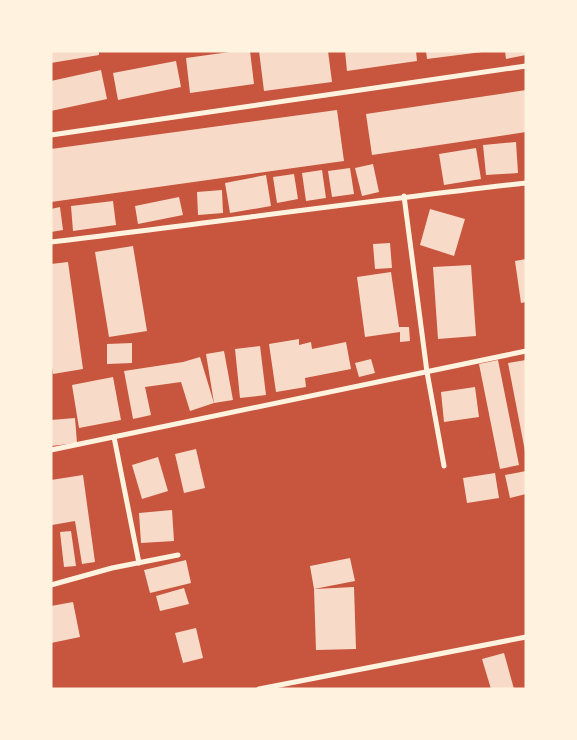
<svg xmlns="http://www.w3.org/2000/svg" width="577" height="740" viewBox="0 0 577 740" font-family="Ubuntu,sans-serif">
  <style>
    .building { fill: #f7dbc8 }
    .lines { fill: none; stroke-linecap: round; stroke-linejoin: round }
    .minor { stroke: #fff3e0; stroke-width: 5 }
  </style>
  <rect width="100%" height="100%" fill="#c8553d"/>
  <g class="building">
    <path d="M51,51H99V55L51,63Z"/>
    <path d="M237,51H250L254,84L190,93L186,58Z"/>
    <path d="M259,51H328L332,82L264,91Z"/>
    <path d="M345,51H416L417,61L347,71Z"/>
    <path d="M426,51H482V52L427,59Z"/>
    <path d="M505,51H526V55L506,59Z"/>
    <path d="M176,61L181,87L118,100L113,73Z"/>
    <path d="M101,70L107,99L51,111V81Z"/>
    <path d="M526,90V132L372,155L366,114Z"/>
    <path d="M337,110L344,161L51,202V149Z"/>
    <path d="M516,142L518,173L486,175L483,145Z"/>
    <path d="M476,148L481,179L444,185L439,154Z"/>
    <path d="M373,164L379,192L362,196L355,168Z"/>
    <path d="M350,168L354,194L332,197L328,171Z"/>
    <path d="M322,170L326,198L306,201L302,173Z"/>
    <path d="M294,174L298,199L277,203L273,177Z"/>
    <path d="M266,175L271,206L230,213L225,183Z"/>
    <path d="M222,190L223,213L198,215L197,192Z"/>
    <path d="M179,197L183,215L138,224L135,206Z"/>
    <path d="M113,201L116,225L73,231L71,206Z"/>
    <path d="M60,207L63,230L51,232V209Z"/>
    <path d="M430,209L465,219L454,256L420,245Z"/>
    <path d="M390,243L392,268L375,269L373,244Z"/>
    <path d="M133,246L147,331L109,337L95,252Z"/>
    <path d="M526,259V302L521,303L515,261Z"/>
    <path d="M68,262L83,369L53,374L51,361V264Z"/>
    <path d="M471,265L476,336L438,339L433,267Z"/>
    <path d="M391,272L399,327H409L410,341L400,342V332L365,337L357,277Z"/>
    <path d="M299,339V345L311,342L312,349L346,342L351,369L305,378L306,387L276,392L269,344Z"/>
    <path d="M132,343V363L107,364V344Z"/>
    <path d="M260,346L266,395L240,398L235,349Z"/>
    <path d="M224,351L233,400L214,403L206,354Z"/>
    <path d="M200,357L214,403L190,411L181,382L145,387L151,415L133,419L124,371L183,362Z"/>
    <path d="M371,359L375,373L359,377L355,363Z"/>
    <path d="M498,360L519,465L500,469L479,364Z"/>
    <path d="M526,360V451H525L508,363Z"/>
    <path d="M113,377L121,420L79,428L72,385Z"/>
    <path d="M475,387L479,417L444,422L441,392Z"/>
    <path d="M75,418L77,443L51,446V420Z"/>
    <path d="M196,449L205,488L184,493L175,454Z"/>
    <path d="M158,457L168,491L142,499L132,465Z"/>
    <path d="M526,471V494L510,498L505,475Z"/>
    <path d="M495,473L499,498L467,503L463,478Z"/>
    <path d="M83,475L95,562L82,564L75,521L52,525L51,480Z"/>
    <path d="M172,510L174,541L141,543L139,513Z"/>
    <path d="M71,531L76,566L64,567L60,532Z"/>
    <path d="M350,558L355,581L314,589L354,587L356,649L316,650L314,589L310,566Z"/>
    <path d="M186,560L191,583L150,593L144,570Z"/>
    <path d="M184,588L189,604L160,611L156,596Z"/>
    <path d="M73,602L80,637L51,643V606Z"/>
    <path d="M196,628L203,658L183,663L175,633Z"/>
    <path d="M504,653L514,689H491L482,659Z"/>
  </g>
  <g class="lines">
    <g class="minor">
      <path d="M51,135L526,66"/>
      <path d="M404,196L427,372L444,466"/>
      <path d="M51,242C209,223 367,201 526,183"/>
      <path d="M114,437L139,563"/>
      <path d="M51,450L526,351"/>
      <path d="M51,585L112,568L178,555"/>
      <path d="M259,689L526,637"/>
    </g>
  </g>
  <rect width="577" height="740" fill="none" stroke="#fff3e0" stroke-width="105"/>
</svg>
